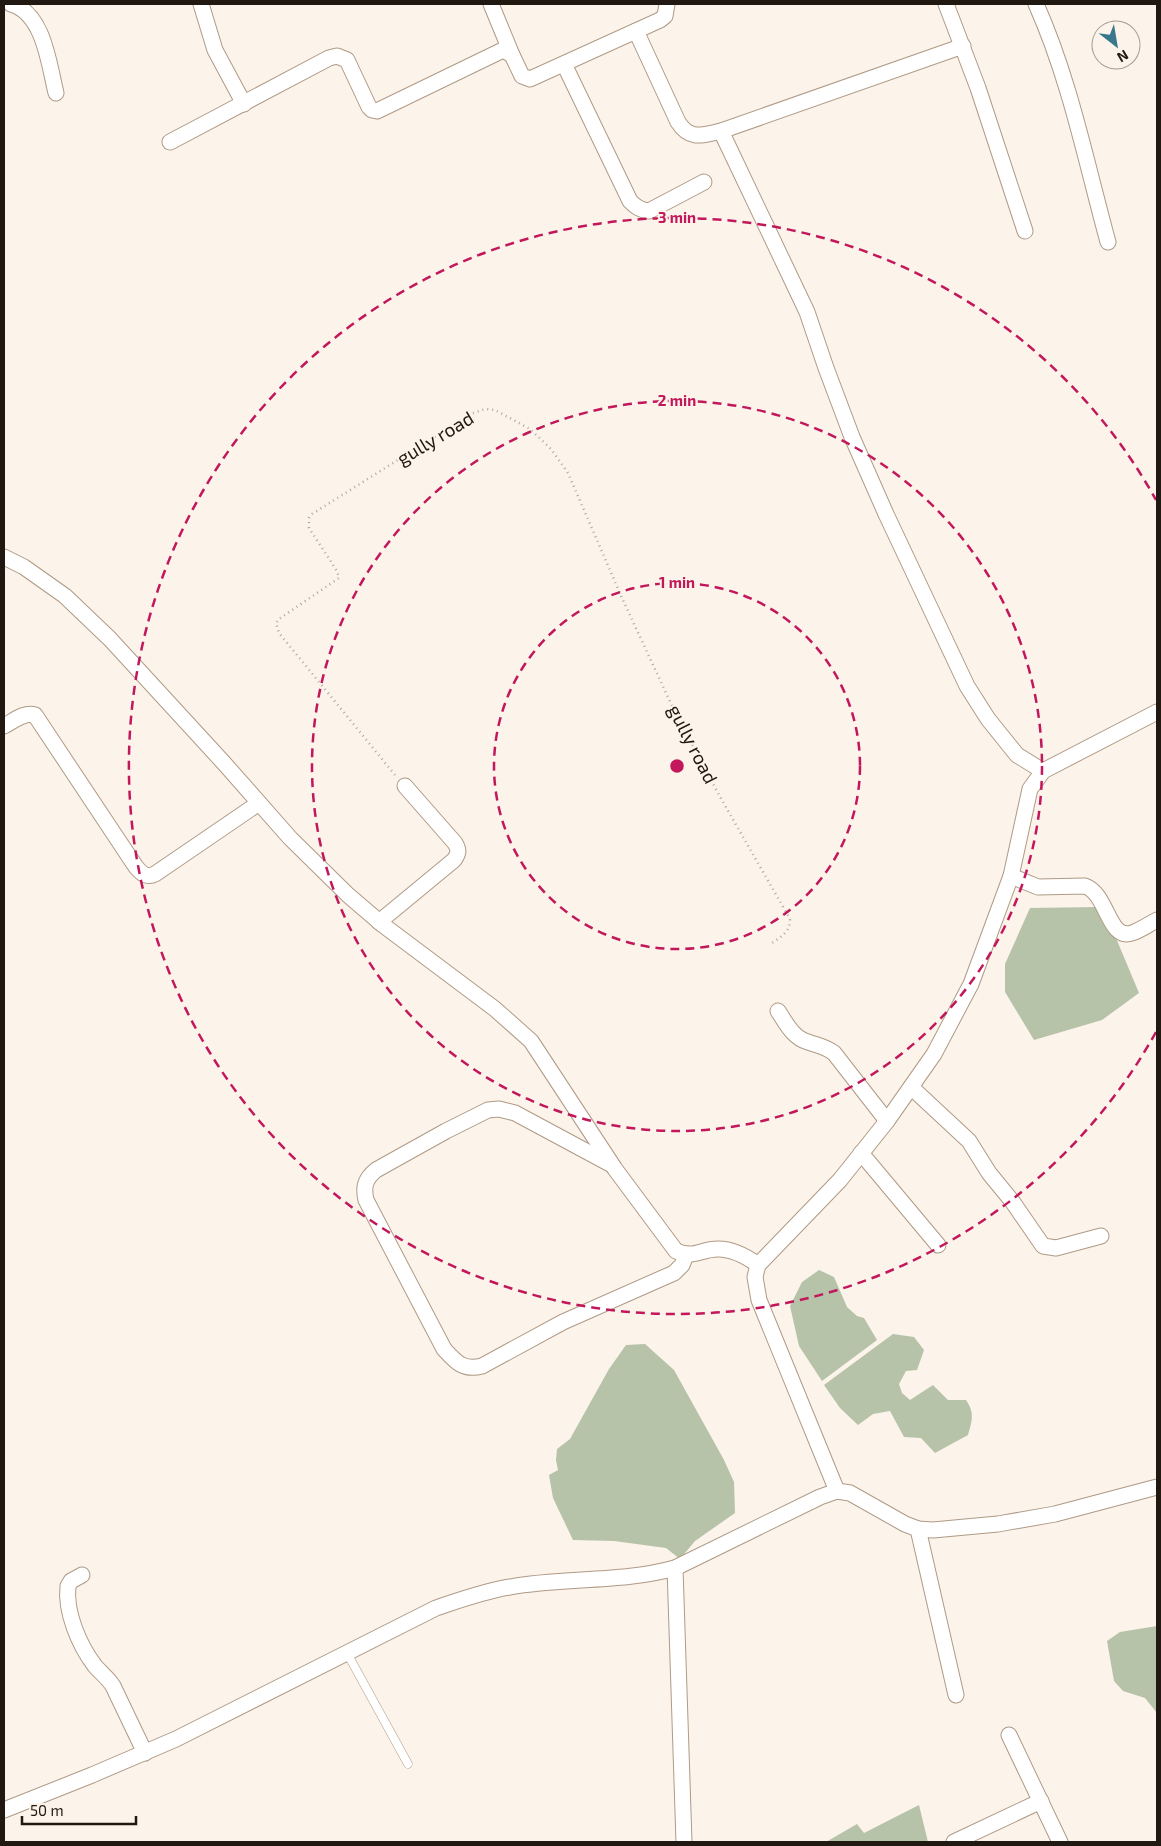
<svg xmlns="http://www.w3.org/2000/svg" width="1161" height="1846" viewBox="0 0 1161 1846" font-family="'Exo 2',sans-serif">
  <style>
    .water { fill: #b6c3a8 }
    .lines { fill: none; stroke-linecap: round; stroke-linejoin: round }
    .lane-casing { stroke: #af9a85; stroke-width: 9 }
    .street-casing { stroke: #af9a85; stroke-width: 17 }
    .path { stroke: #b0a89f; stroke-width: 2.5; stroke-dasharray: 1 4; stroke-linecap: butt }
    .lane { stroke: #fff; stroke-width: 8 }
    .street { stroke: #fff; stroke-width: 15 }
    .ring { fill: none; stroke: #c2185b; stroke-width: 2.5; stroke-dasharray: 9 6 }
    .labels { text-anchor: middle; stroke-width: 4; stroke-linejoin: round; paint-order: stroke }
    .street-label { font-size: 19px; fill: #211911; stroke: #fcf3ea }
    .centre { fill: #c2185b; stroke: #fcf3ea; stroke-width: 2.5 }
    .ring-label { font-size: 15px; text-anchor: middle; font-weight: bold; fill: #c2185b; stroke: #fcf3ea; stroke-width: 4; stroke-linejoin: round; paint-order: stroke }
  </style>
  <rect width="100%" height="100%" fill="#fcf3ea"/>
  <g class="water">
    <path d="M1098,907L1108,919L1139,993L1102,1020L1034,1040L1005,992V964L1030,908Z"/>
    <path d="M819,1270L834,1277L847,1307L857,1316L864,1318L877,1340L822,1381L799,1346L790,1306L802,1282Z"/>
    <path d="M893,1334L914,1337L924,1350L917,1370L906,1371L899,1384L902,1393L910,1400L933,1385L948,1400H966C975,1413 972,1421 968,1435L935,1453L921,1438L904,1437L890,1411L873,1414L858,1425L840,1408L824,1385Z"/>
    <path d="M645,1344L674,1370L724,1460L734,1482L735,1513L695,1541L680,1559L666,1548L614,1541L573,1540L553,1498L549,1475L558,1470L556,1460L557,1449L570,1439L609,1369L626,1345Z"/>
    <path d="M1157,1626V1713L1145,1698L1123,1691L1114,1681L1107,1641L1120,1632Z"/>
    <path d="M919,1805L928,1842H826L857,1824L864,1833Z"/>
  </g>
  <g class="lines">
    <g class="lane-casing">
      <path id="lane" d="M347,1653L408,1764"/>
    </g>
    <g class="street-casing">
      <g id="street">
        <path d="M11,4C44,13 49,65 56,93"/>
        <path d="M201,4L215,50L244,104"/>
        <path d="M491,4L512,55"/>
        <path d="M946,4L978,88L1025,231"/>
        <path d="M1036,4C1070,80 1086,162 1108,242"/>
        <path d="M636,31L678,122C690,141 703,135 721,131L963,46"/>
        <path d="M564,64L630,201C636,207 640,210 649,211L704,182"/>
        <path d="M721,131L807,312L826,368L852,437L886,514L967,686L988,719L1017,755L1043,771"/>
        <path d="M170,142L329,58L337,56L347,60L369,107L372,110L377,111L503,50L512,55L522,76L530,79L660,20L665,16L667,4"/>
        <path d="M4,557L24,567L65,596L110,639L223,762L290,838L348,895L383,925L495,1009L531,1041L615,1169L676,1251C695,1259 700,1249 718,1249C733,1249 746,1256 758,1265"/>
        <path d="M4,726C12,722 25,711 35,715L136,867C142,874 147,878 155,874L259,803"/>
        <path d="M1011,876L1038,887L1085,886C1108,894 1108,941 1132,933C1141,930 1149,924 1157,920"/>
        <path d="M379,922L454,860C459,853 459,850 455,843L405,786"/>
        <path d="M778,1011C786,1023 793,1038 808,1042C819,1046 824,1046 834,1053L887,1121"/>
        <path d="M911,1087L969,1141L989,1173L1012,1201L1043,1246L1056,1248L1101,1236"/>
        <path d="M861,1153L938,1245"/>
        <path d="M610,1164L515,1113L499,1109L488,1110L446,1131L376,1170C365,1179 363,1187 366,1200L444,1349C456,1362 463,1371 482,1366L563,1322L674,1273L682,1265L686,1255"/>
        <path d="M837,1491L759,1300L755,1277L758,1265L840,1180L887,1121L934,1054L971,984L1011,876L1030,789L1043,771L1157,712"/>
        <path d="M918,1529L956,1695"/>
        <path d="M675,1568L684,1842"/>
        <path d="M82,1575L71,1581L68,1586C65,1612 79,1645 95,1666C101,1673 108,1678 113,1686L145,1753"/>
        <path d="M1009,1735L1060,1842"/>
        <path d="M4,1810L92,1775L176,1739L436,1608C460,1600 485,1591 510,1587C564,1577 621,1583 675,1568L820,1497L837,1491L850,1493L905,1524L918,1529L933,1530L998,1524L1055,1514L1157,1487"/>
        <path d="M954,1842L1041,1801"/>
      </g>
    </g>
    <path class="path" d="M395,775L279,633L276,623L279,619L339,578L337,571L309,528V518L312,514L471,414L485,409L495,410L530,429L551,449L568,473L622,598L673,708L719,795L790,919C790,932 782,936 772,943"/>
    <use href="#lane" class="lane"/>
    <use href="#street" class="street"/>
  </g>
  <g class="ring">
    <circle cx="677" cy="766" r="183"/>
    <circle cx="677" cy="766" r="365"/>
    <path d="M1156 1032A548 548 0 1 1 1156 500"/>
  </g>
  <g class="labels">
    <g class="street-label">
      <text transform="translate(435 438) rotate(-31)" y="7">gully road</text>
      <text transform="translate(693 744) rotate(63)" y="7">gully road</text>
    </g>
  </g>
  <circle cx="677" cy="766" r="8" class="centre"/>
  <g class="ring-label">
    <text x="677" y="223">3 min</text>
    <text x="677" y="406">2 min</text>
    <text x="677" y="588">1 min</text>
  </g>
  <rect width="1161" height="1846" fill="none" stroke="#211911" stroke-width="10"/>
  <g transform="translate(1116 45) rotate(149)"><circle r="24" fill="#fcf3ea" stroke="#a49c93"/>
  <path d="M0-4L9 19L0 12L-9 19Z" fill="#38778c"/>
  <text y="-8" font-size="14" font-weight="bold" text-anchor="middle" fill="#211911">N</text>
  </g>
  <path d="M22 1816v8h114v-8" fill="none" stroke="#211911" stroke-width="2.5"/>
  <text x="30" y="1816" font-size="15" fill="#211911" stroke="#fcf3ea" stroke-width="4" paint-order="stroke">50 m</text>
</svg>
